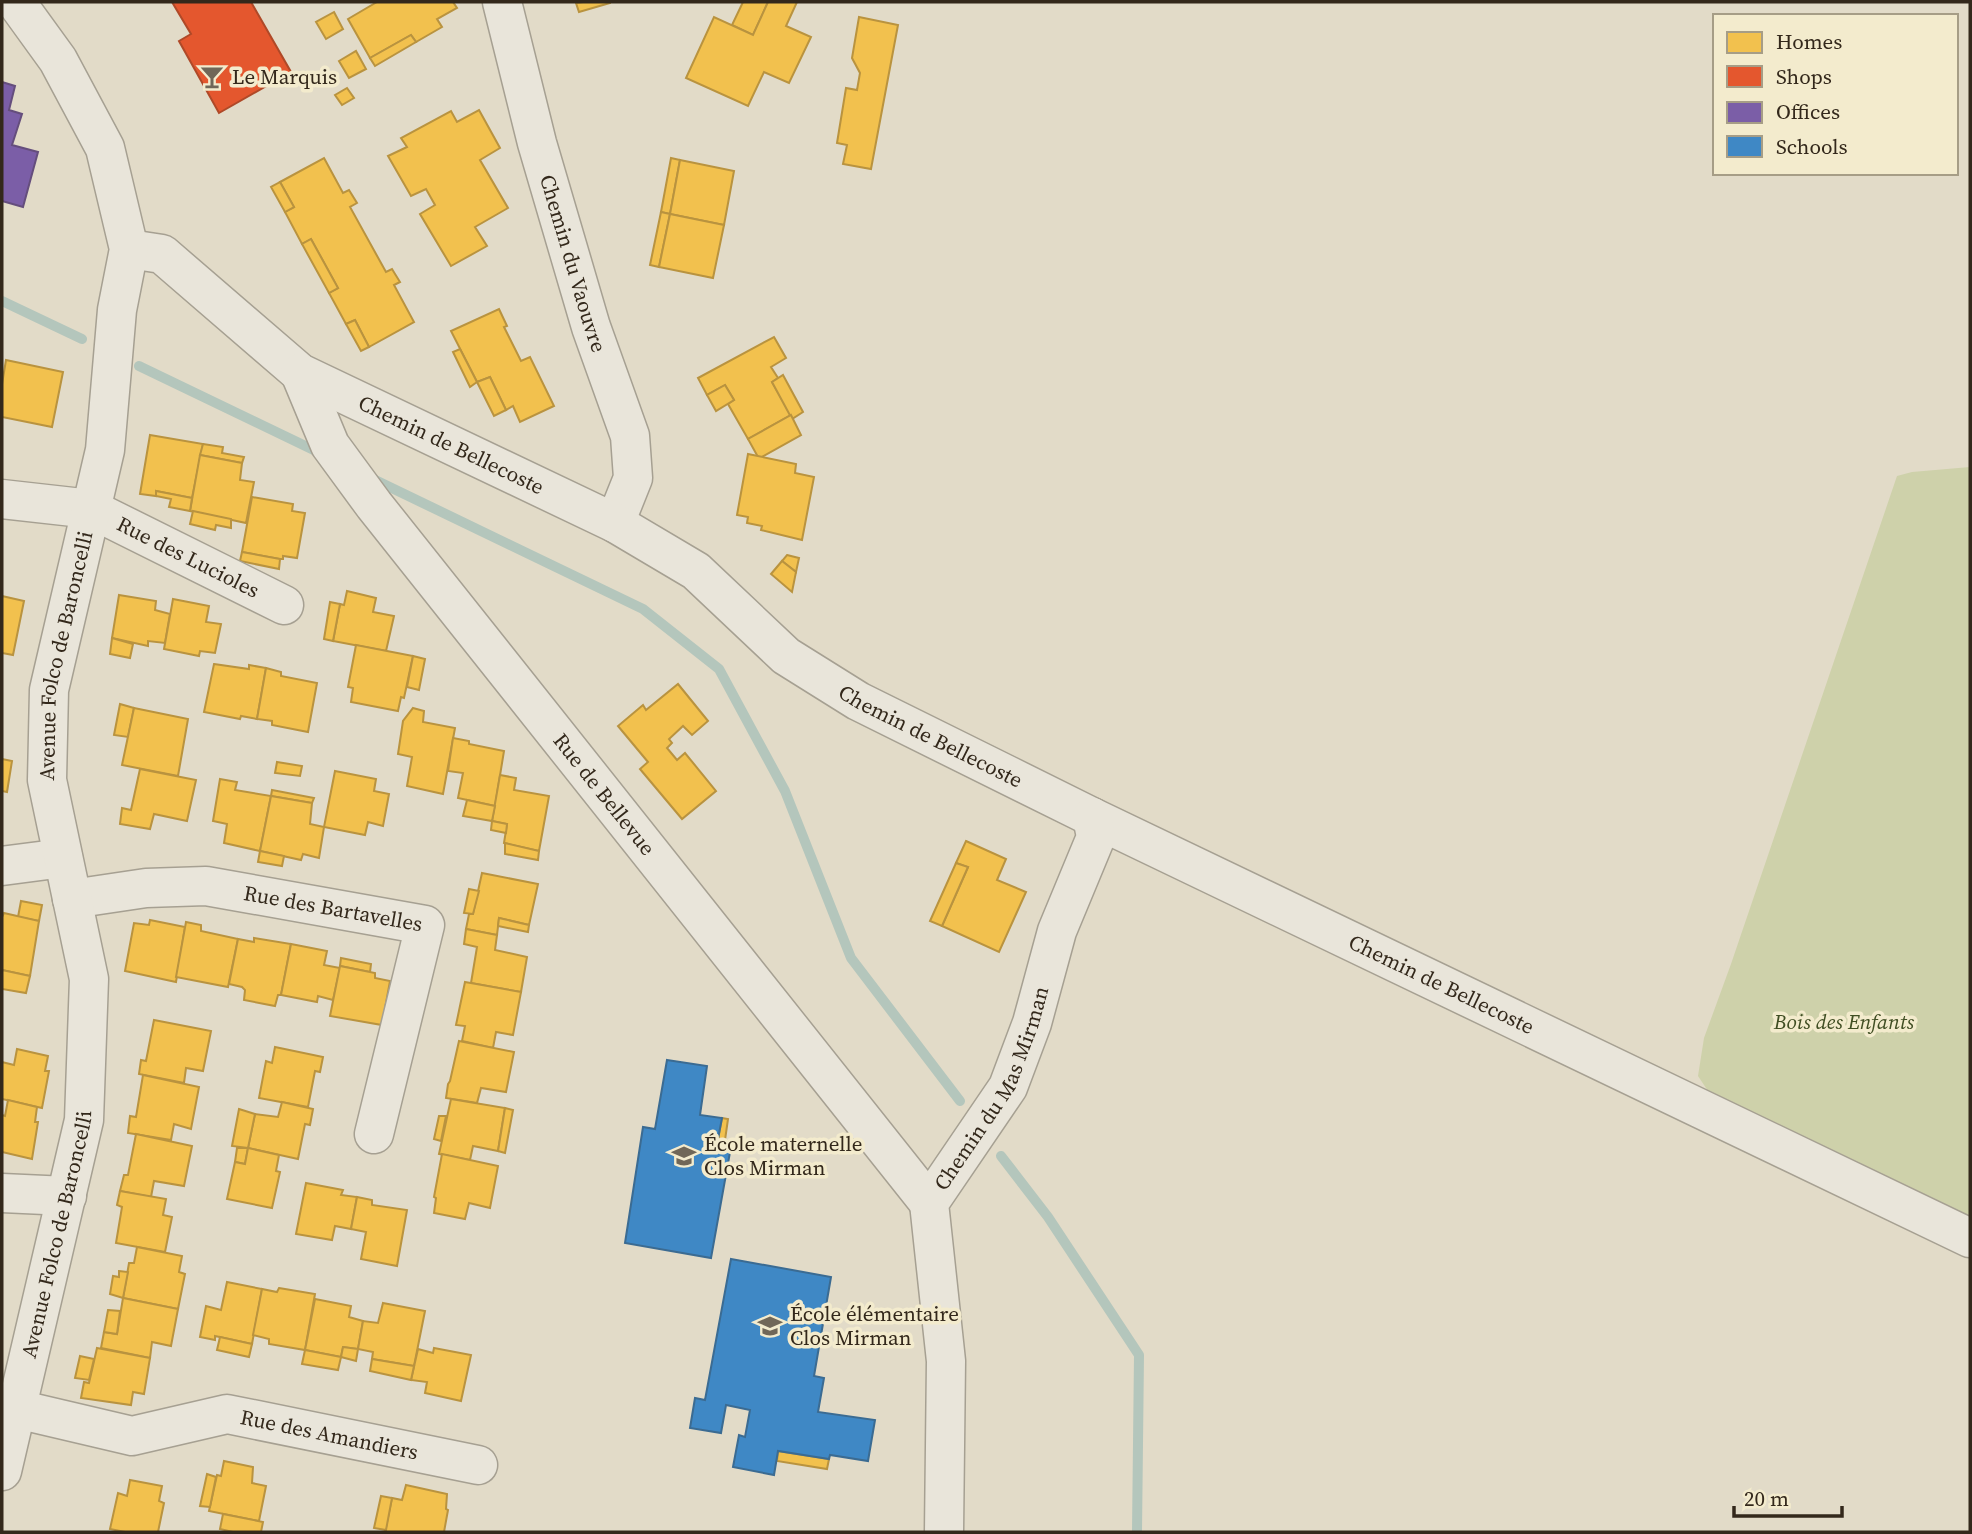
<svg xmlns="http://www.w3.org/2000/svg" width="1972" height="1534" viewBox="0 0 1972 1534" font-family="'Source Serif 4',serif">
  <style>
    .green { fill: #ced1aa }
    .homes { fill: #f2c14e; stroke: #b9933f; stroke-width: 2 }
    .shops { fill: #e4572e; stroke: #af4928; stroke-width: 2 }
    .offices { fill: #7b5ea7; stroke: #654e7d; stroke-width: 2 }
    .schools { fill: #3f88c5; stroke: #3b6b92; stroke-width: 2 }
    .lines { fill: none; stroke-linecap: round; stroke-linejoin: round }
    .stream { stroke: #b4c6bc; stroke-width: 10 }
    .minor-casing { stroke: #a6a092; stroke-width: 41 }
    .minor { stroke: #e9e5da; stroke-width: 38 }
    .labels { text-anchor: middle; stroke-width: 7; stroke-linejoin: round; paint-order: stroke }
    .poi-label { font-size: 21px; fill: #33281b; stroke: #f3ebcd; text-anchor: start }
    .street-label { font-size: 21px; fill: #33281b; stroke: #f3ebcd }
    .park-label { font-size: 21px; font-style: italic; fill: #404e23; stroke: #f3ebcd }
  </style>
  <rect width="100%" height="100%" fill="#e2dbc8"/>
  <path class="green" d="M1970,467V1219L1714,1100L1698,1076L1704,1038L1731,964L1897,476L1912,472Z"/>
  <g class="homes">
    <path d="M377,2H453L457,8L437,19L442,27L416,42L411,35L370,58L348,19Z"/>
    <path d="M583,2H610V3L579,12L576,3Z"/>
    <path d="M743,2H768L753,35L732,25Z"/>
    <path d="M768,2H797L786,26L811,37L789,83L764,72L748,106L686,78L714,17L753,35Z"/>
    <path d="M334,12L343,29L326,39L316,22Z"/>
    <path d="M859,17L898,25L871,169L843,164L847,145L837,143L846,88L857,90L860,73L852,58Z"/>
    <path d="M411,35L416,42L375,66L370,58Z"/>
    <path d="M356,51L366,69L349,78L339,61Z"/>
    <path d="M347,88L354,98L342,105L335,95Z"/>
    <path d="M479,110L500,148L480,160L508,208L475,227L487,246L451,266L420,214L435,205L426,189L411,196L388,156L407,147L401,138L451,111L457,122Z"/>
    <path d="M324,158L343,193L349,190L357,203L350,207L386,272L392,269L400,282L394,285L414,322L369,347L355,320L346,324L329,293L338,288L311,239L302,244L285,212L294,207L280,182Z"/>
    <path d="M671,158L680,160L670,214L661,212Z"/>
    <path d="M680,160L734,171L724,225L670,214Z"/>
    <path d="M280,182L294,207L285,212L271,187Z"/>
    <path d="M661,212L670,214L659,267L650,265Z"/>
    <path d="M670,214L724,225L713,278L659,267Z"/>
    <path d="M311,239L338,288L329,293L302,244Z"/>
    <path d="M499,309L507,326L504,327L521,361L530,357L554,406L520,422L513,406L506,410L490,377L477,382L451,331Z"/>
    <path d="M355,320L369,347L361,351L346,324Z"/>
    <path d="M774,337L786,358L771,367L778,378L772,382L791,415L748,439L728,404L734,400L725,385L707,395L698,378Z"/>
    <path d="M460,349L477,382L470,387L453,352Z"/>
    <path d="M6,360L63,372L52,427L2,417V384Z"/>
    <path d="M783,375L803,412L792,419L772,382Z"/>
    <path d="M490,377L506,410L494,416L477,382Z"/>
    <path d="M725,385L734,400L716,411L707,395Z"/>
    <path d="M791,415L801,435L760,458L758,457L748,439Z"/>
    <path d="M150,435L203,444L192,498L156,491V496L140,494Z"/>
    <path d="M203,444L223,447L222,453L244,457L242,463L200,455Z"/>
    <path d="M748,454L796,464L795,473L814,477L802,540L761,530L762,526L747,523L748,517L737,515Z"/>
    <path d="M200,455L242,463L240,480L254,482L246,523L190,511Z"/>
    <path d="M156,491L192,498L190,511L169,507L171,499L156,496Z"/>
    <path d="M252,497L293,504L292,511L305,513L297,558L283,556V559H280L242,552Z"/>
    <path d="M193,511L231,519V528L216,525L215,530L190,524Z"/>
    <path d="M242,552L280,559L279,569L240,561Z"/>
    <path d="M787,555L799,558L796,572L782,561Z"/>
    <path d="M782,561L796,572L792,592L771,574Z"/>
    <path d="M347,591L376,598L373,612L394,616L386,651L333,641L340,604L344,605Z"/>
    <path d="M119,595L156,601L155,610L170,614L165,643L148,641V646L112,638Z"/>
    <path d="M2,596L24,601L13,655L2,653Z"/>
    <path d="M173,599L209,606L206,622L221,624L215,653L200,651L199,656L164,649Z"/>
    <path d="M330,602L340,604L333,641L324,639Z"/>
    <path d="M112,638L133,644L130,658L110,654Z"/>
    <path d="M356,645L413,656L404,698L401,697L398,711L351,702L353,688L348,687Z"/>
    <path d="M413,656L425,659L419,690L407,687Z"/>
    <path d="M214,664L249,669V665L266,668L257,719L241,716L240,719L204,712Z"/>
    <path d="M266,668L281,672V676L317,683L308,732L272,725V721L257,719Z"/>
    <path d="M678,684L708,721L692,735L683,726L669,739L672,743L667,748L677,760L685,753L716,791L682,819L640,769L648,762L618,726L643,705L646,710Z"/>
    <path d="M120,704L134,708L128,737L114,735Z"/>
    <path d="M134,708L188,719L178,776L122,765Z"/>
    <path d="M413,708L424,711L423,722L455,728L443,794L407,786L412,757L398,754L403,721Z"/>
    <path d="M453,738L469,741V744L504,751L495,806L458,798L463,773L448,771Z"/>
    <path d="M2,759L12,761L7,792L2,791Z"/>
    <path d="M277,762L302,766L300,776L275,773Z"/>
    <path d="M140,769L196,780L187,821L154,814L150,829L120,824L122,808L131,810Z"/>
    <path d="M335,771L376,779L374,791L389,794L383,826L368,822L365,835L324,827Z"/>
    <path d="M500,775L516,778L514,790L549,796L539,851L504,843L507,824L492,821Z"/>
    <path d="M220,779L237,782L235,790L271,796L260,851L224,843L227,824L213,821Z"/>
    <path d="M272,790L314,798L312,803L271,796Z"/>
    <path d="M271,796L312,803L310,824L324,827L319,858L303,854L301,860L260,851Z"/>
    <path d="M467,800L495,806L492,821L463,816Z"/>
    <path d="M492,821L507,824L506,833L491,830Z"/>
    <path d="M966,841L1006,859L997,880L1026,892L999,952L942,926L968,867L956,863Z"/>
    <path d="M505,843L539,851L538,860L505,854Z"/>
    <path d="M260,851L284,856L282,866L258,862Z"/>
    <path d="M956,863L968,867L942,926L930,921Z"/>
    <path d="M482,873L538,884L529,925L499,918L497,935L466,929L469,914H473Z"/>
    <path d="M469,889L479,891L473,914L464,913Z"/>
    <path d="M21,901L42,905L39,921L18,917Z"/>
    <path d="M4,913L39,921L30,976L2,970V917Z"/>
    <path d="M499,918L529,925L528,932L498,926Z"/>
    <path d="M150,920L185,927L176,982L125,971L134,923L149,925Z"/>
    <path d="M186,922L201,925V931L238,939L228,987L176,977Z"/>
    <path d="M466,929L497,935L495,950L527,957L521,992L471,983L477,947L464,944Z"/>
    <path d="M254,938L291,944L281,995H278L275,1006L244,1000L245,990L242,987L229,984L238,939L254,942Z"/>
    <path d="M291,944L327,951L324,965L340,968L333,1000L318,996L317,1002L281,995Z"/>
    <path d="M341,958L371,964L370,972L340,966Z"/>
    <path d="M340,966L375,973V978L390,981L382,1025L330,1016Z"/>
    <path d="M2,970L30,976L26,993L2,989Z"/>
    <path d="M465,982L521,992L513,1035L496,1032L493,1048L462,1041L465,1026L456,1025Z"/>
    <path d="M154,1020L211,1031L203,1071L186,1068L184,1083L139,1074L141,1060L146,1061Z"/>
    <path d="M459,1041L514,1052L506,1092L481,1088L477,1103L446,1098L448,1084L450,1081Z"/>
    <path d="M275,1047L323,1057L320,1072L315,1071L308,1107L259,1098L266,1061L272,1063Z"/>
    <path d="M17,1049L48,1056L45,1071H49L42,1108L2,1099V1062L14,1065Z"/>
    <path d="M143,1075L199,1087L191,1129L174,1124L171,1140L128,1133L130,1116L136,1117Z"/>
    <path d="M451,1099L505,1108L498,1151L473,1146L470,1160L439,1154Z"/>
    <path d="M8,1100L37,1107L35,1122H38L32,1159L2,1152V1115L5,1116Z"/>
    <path d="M282,1102L313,1109L310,1125L305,1124L298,1159L248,1148L255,1114L278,1117Z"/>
    <path d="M505,1108L513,1110L505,1153L498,1151Z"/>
    <path d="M239,1109L255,1114L248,1148L232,1146Z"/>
    <path d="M439,1116H446L441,1141L434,1139Z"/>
    <path d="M722,1118L728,1119L725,1140L718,1139Z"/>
    <path d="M136,1134L192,1146L184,1186L154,1181L151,1197L120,1191L124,1175H128Z"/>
    <path d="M237,1148H248L245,1164L235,1162Z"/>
    <path d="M248,1148L279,1155L276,1171L280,1172L272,1208L227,1199L235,1162L245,1164Z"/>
    <path d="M442,1154L498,1166L490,1208L469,1203L465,1219L434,1213L436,1198L434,1197Z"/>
    <path d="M306,1183L343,1190L341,1195L357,1197L351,1229L335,1226L332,1240L296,1234Z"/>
    <path d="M120,1191L166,1199L163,1215L172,1217L165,1252L116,1243L122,1207L117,1205Z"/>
    <path d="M357,1197L372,1200V1205L407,1210L397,1266L361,1259L366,1232L351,1229Z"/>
    <path d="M137,1247L182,1256L179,1272L185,1274L178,1309L123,1298L129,1263H134Z"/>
    <path d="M119,1271L128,1272L123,1298L110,1294L113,1276L119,1277Z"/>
    <path d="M227,1282L262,1289L252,1344L215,1336V1340L200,1337L206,1306L221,1310Z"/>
    <path d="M279,1288L315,1294L305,1350L269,1344V1339L253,1335L262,1289L277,1292Z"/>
    <path d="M123,1298L178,1309L171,1346L152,1342L150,1358L101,1348L104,1332L117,1334Z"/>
    <path d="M315,1299L351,1306L349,1317L363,1321L358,1349L343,1347L341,1357L305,1350Z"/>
    <path d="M383,1303L425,1311L414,1366L372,1359L373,1352L358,1349L363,1321L378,1323Z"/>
    <path d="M108,1310L120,1311L117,1334L104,1332Z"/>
    <path d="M220,1337L252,1344L249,1357L217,1350Z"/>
    <path d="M343,1347L358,1349L356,1361L341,1357Z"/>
    <path d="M97,1348L150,1358L144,1394L133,1392L131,1405L81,1398L84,1382L89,1383Z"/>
    <path d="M434,1348L471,1355L461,1401L425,1393L427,1382L411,1380L418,1349L433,1353Z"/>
    <path d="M305,1350L341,1357L338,1370L302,1364Z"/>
    <path d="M80,1356L94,1359L89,1380L75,1378Z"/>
    <path d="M372,1359L414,1366L411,1380L370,1371Z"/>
    <path d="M778,1451L829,1459L827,1469L777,1461Z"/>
    <path d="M224,1461L253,1467L252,1483L266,1486L259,1521L209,1511L217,1475L221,1476Z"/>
    <path d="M207,1474L216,1477L210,1507L200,1506Z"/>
    <path d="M130,1480L162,1486L159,1501L164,1503L158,1532H125L110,1529L118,1493L127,1496Z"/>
    <path d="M406,1485L447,1494L446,1509L448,1510L444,1532H385L392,1498L402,1500Z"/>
    <path d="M381,1496L392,1498L386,1530L374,1528Z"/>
    <path d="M223,1514L263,1522L261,1532H233L220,1529Z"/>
  </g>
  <path class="shops" d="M172,2H251L291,72L219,113L179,41L191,34Z"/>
  <path class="offices" d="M2,82L15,86L9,110L22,114L12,145L38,152L23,207L2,201Z"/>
  <g class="schools">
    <path d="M667,1060L707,1066L700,1115L722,1118L718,1139L732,1141L711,1258L625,1243L643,1127L655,1129Z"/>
    <path d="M731,1259L831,1277L814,1376L824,1378L818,1412L875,1420L868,1461L830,1455L829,1459L816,1457L778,1451L774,1475L733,1467L739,1435L745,1437L750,1410L726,1405L721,1433L690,1428L695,1398L705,1400Z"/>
  </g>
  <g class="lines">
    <g class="stream">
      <path d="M2,301L82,339"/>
      <path d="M139,366L322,454"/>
      <path d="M371,478L643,609L719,669L785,791L851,958L960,1101"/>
      <path d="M1001,1156L1048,1217L1139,1355L1137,1532"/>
    </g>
    <g class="minor-casing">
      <g id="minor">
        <path id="s1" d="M502,2L537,143L591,327L630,436L633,478L615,523"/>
        <path id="s2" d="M129,249L162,254L300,373L615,523L696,571L786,656L858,701L1092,817L1970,1238"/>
        <path id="s3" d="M300,373L330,445L374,505L929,1203"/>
        <path id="s4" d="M2,499L91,509L284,605"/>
        <path d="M2,866L63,858"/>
        <path id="s5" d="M72,899L146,888L206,886L425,925L374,1134"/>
        <path d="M2,1193L67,1196"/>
        <path id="s6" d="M17,1409L132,1436L227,1414L478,1465"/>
        <path id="s7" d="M2,1471L84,1120L89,979L47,780L49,690L105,450L117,310L129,249L105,148L58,60L16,2"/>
        <path id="s8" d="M944,1532L946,1361L929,1203L1008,1087L1032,1023L1057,931L1096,837L1092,817"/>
      </g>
    </g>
    <use href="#minor" class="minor"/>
  </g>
  <defs>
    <g id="bar-bare" transform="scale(1.89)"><path d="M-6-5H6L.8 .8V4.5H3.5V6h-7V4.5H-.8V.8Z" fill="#706758" stroke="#f3ebcd" stroke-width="2.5" paint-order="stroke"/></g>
    <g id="school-bare" transform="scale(1.89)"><path d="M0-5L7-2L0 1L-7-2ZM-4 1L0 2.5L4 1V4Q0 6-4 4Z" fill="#706758" stroke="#f3ebcd" stroke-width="2.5" paint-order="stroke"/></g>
  </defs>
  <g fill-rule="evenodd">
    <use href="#bar-bare" x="212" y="77"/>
    <use href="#school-bare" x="684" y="1156"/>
    <use href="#school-bare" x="770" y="1326"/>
  </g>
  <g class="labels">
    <g class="poi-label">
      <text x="232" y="84">Le Marquis</text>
      <text x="704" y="1151">École maternelle<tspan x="704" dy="24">Clos Mirman</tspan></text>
      <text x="790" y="1321">École élémentaire<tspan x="790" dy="24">Clos Mirman</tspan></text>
    </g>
    <g class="street-label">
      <text dy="7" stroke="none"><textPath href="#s1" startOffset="271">Chemin du Vaouvre</textPath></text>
      <text dy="7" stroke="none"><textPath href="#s2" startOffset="383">Chemin de Bellecoste</textPath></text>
      <text dy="7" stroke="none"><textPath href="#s4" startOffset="198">Rue des Lucioles</textPath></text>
      <text dy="7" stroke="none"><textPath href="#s7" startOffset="831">Avenue Folco de Baroncelli</textPath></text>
      <text dy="7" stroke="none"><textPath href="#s2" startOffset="948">Chemin de Bellecoste</textPath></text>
      <text dy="7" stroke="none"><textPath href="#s3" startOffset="522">Rue de Bellevue</textPath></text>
      <text dy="7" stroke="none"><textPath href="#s5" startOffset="264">Rue des Bartavelles</textPath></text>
      <text dy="7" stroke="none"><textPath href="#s2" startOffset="1516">Chemin de Bellecoste</textPath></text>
      <text dy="7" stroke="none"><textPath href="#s8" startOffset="462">Chemin du Mas Mirman</textPath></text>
      <text dy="7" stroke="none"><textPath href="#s7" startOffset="243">Avenue Folco de Baroncelli</textPath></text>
      <text dy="7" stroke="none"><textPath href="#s6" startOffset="320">Rue des Amandiers</textPath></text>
    </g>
    <g class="park-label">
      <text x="1844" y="1029">Bois des Enfants</text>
    </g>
  </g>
  <rect width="1972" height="1534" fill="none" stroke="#33281b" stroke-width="7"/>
  <rect x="1713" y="14" width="245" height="161" fill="#f3ebcd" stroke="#a69d86" stroke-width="2"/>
  <rect x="1727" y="32" width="35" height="21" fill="#f2c14e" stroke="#a69d86" stroke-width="2"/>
  <text x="1776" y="49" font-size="21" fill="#33281b">Homes</text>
  <rect x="1727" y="66" width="35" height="21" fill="#e4572e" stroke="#a69d86" stroke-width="2"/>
  <text x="1776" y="84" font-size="21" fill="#33281b">Shops</text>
  <rect x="1727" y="102" width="35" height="21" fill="#7b5ea7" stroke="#a69d86" stroke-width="2"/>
  <text x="1776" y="119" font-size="21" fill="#33281b">Offices</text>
  <rect x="1727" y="136" width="35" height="21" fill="#3f88c5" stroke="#a69d86" stroke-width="2"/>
  <text x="1776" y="154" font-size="21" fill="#33281b">Schools</text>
  <path d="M1734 1506v10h108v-10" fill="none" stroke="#33281b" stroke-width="3.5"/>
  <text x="1744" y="1506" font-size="21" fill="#33281b" stroke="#f3ebcd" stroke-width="5" paint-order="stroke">20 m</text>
</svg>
